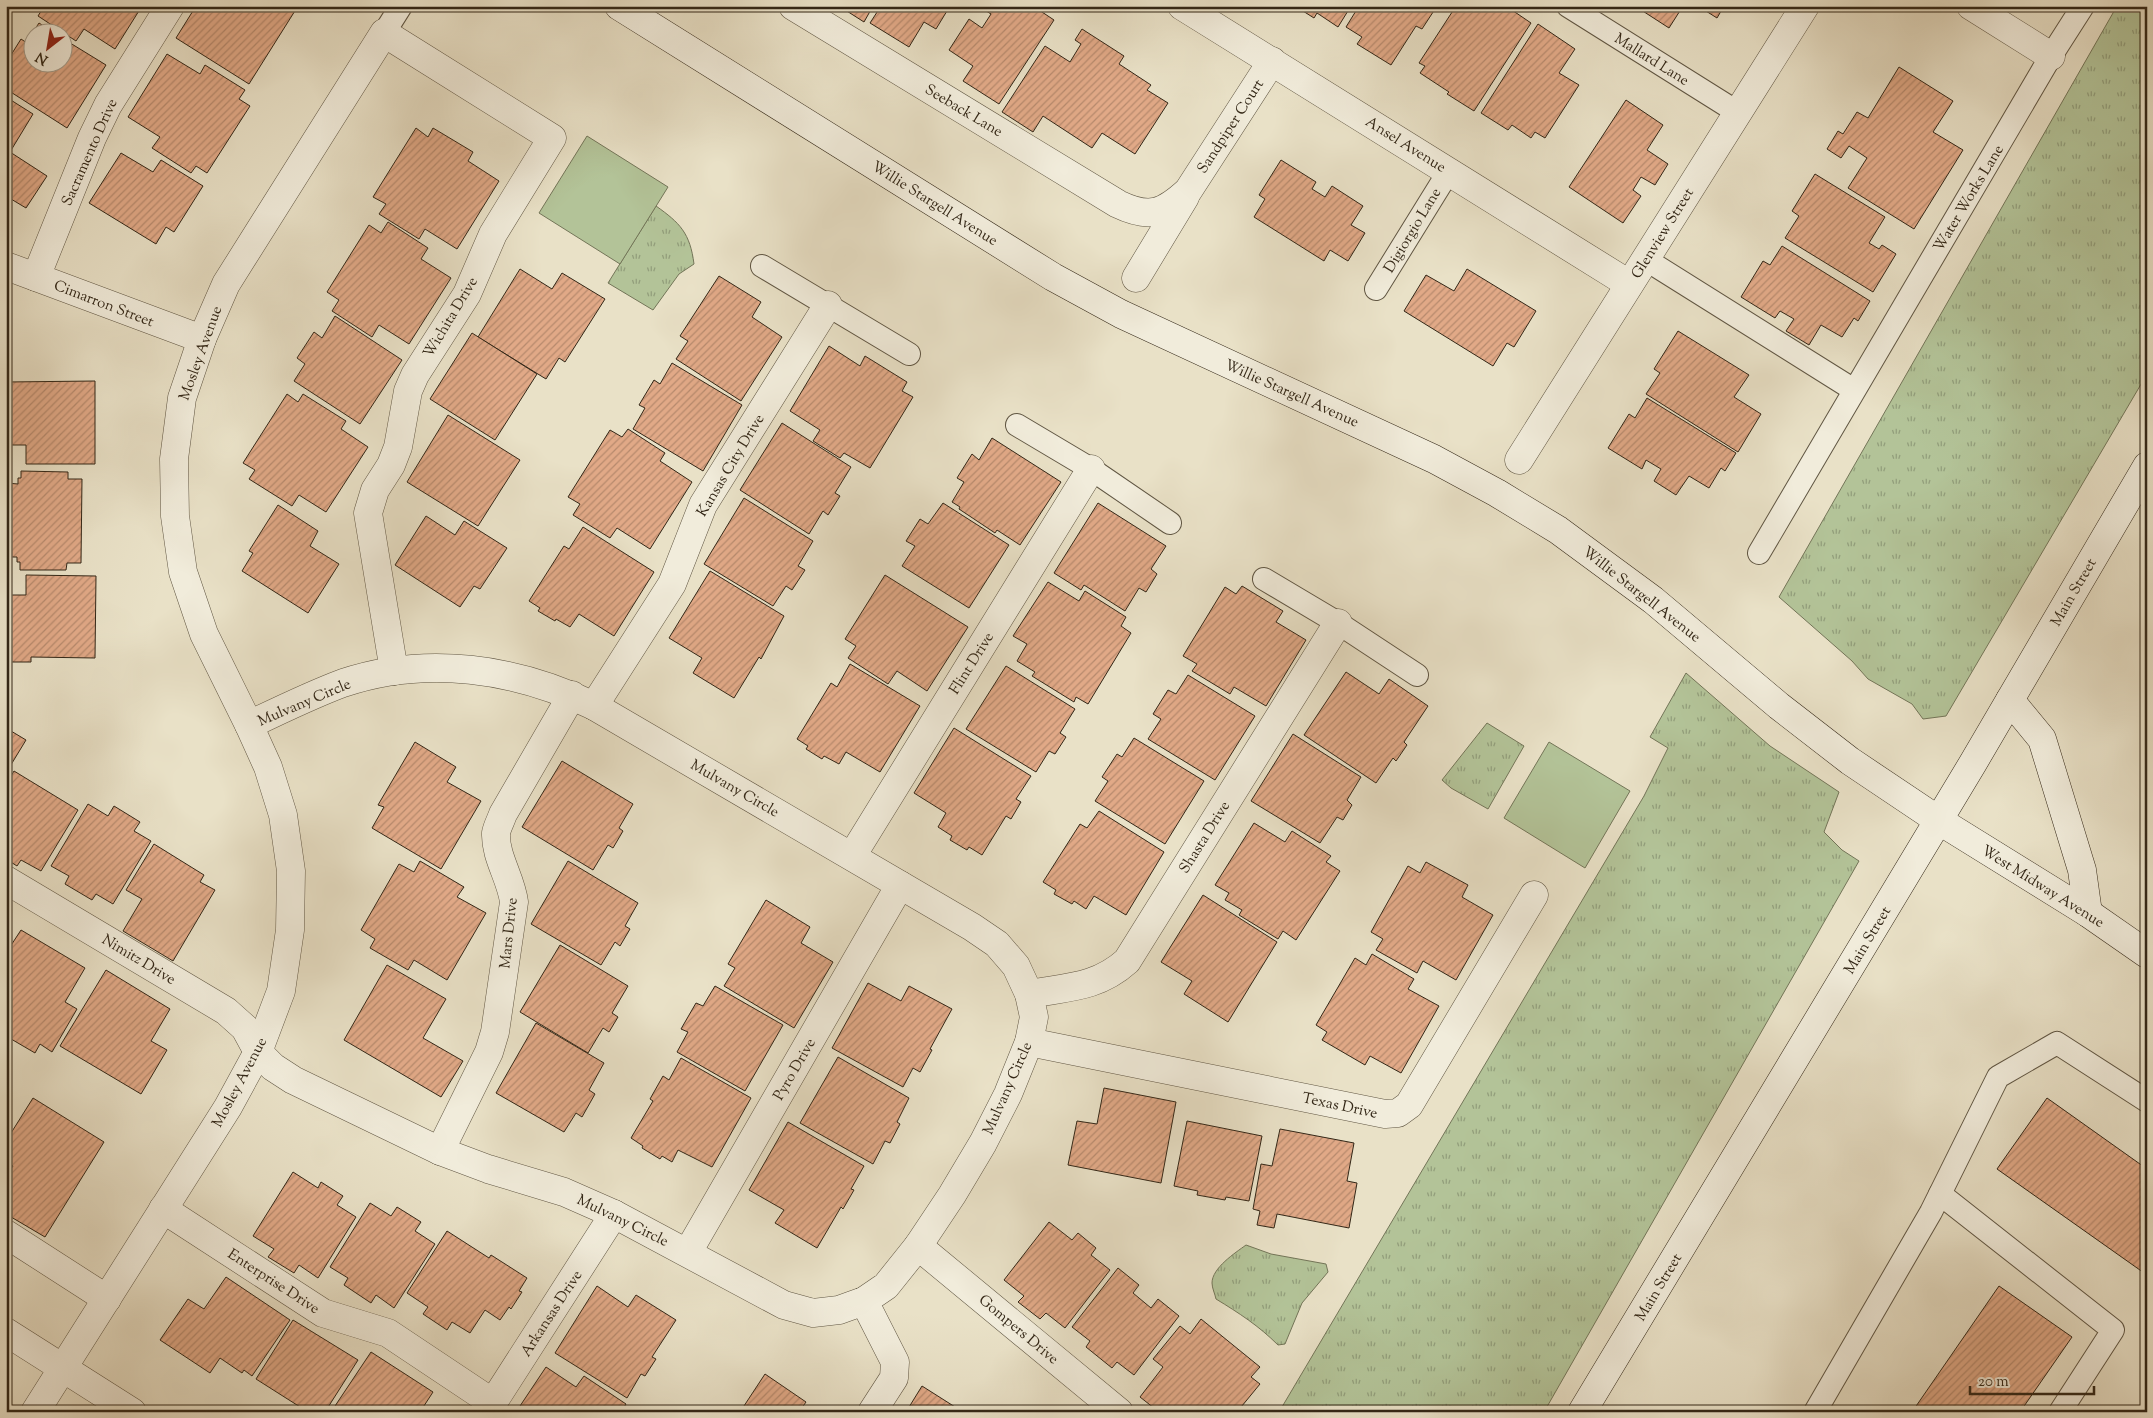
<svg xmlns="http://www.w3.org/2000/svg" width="2153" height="1418" viewBox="0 0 2153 1418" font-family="'Sorts Mill Goudy',serif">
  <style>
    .grass { fill: url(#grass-tufts); stroke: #737558 }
    .pitch { fill: #b3c398; stroke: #737558 }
    .building { fill: url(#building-hatch); stroke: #332717 }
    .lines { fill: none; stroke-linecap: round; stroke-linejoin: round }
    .lane-casing { stroke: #605643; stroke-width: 24 }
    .street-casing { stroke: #605643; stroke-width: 29 }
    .secondary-casing { stroke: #332717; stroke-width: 29 }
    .lane { stroke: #f1ecdb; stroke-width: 22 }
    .street { stroke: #f1ecdb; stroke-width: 28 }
    .secondary { stroke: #f1ecdb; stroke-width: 28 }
    .labels { text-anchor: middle; stroke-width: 4.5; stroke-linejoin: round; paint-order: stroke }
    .street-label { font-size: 15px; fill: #332717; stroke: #f1ecdb }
  </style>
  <defs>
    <pattern id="grass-tufts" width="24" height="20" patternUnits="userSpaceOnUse" patternTransform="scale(1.25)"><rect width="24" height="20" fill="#b3c398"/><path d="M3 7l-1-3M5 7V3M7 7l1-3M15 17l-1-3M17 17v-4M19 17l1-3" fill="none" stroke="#929e7b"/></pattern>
    <pattern id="building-hatch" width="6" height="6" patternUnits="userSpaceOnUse" patternTransform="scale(1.25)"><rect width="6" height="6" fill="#e1a987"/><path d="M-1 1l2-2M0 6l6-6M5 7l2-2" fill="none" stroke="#b78a6d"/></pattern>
  </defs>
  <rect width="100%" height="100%" fill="#e9e1c7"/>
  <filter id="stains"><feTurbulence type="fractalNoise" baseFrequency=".004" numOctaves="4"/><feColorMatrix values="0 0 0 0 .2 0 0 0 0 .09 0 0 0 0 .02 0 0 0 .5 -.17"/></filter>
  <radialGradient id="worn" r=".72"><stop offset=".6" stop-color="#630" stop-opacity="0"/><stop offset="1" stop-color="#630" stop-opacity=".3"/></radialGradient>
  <g class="grass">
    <path d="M2117,6H2147V374L1946,716L1923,719L1912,704L1868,679L1852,661L1779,597Z"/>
    <path d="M656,206C680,223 690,233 694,264L679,274L653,310L608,283Z"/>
    <path d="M1686,673L1770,746L1839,792L1824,832L1842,850L1859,861L1544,1412H1279L1644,796L1668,748L1650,737Z"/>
    <path d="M1487,723L1524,746L1488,809L1451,788L1442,780Z"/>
    <path d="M1246,1245L1271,1254L1326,1264L1328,1272L1302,1303L1285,1344L1278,1345C1259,1326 1239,1313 1216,1299C1215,1294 1212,1288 1212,1283C1212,1268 1235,1253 1246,1245Z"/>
  </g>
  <g class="pitch">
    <path d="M587,136L668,187L620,264L539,213Z"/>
    <path d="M1549,742L1630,791L1585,868L1504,818Z"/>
  </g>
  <g class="building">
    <path d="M41,6H142L115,49L84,29L76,41L38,16L43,8Z"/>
    <path d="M196,6H298L249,84L176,38Z"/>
    <path d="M839,6H873L864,22Z"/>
    <path d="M881,6H950L936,29L924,22L909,47L870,23Z"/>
    <path d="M984,6H1033L1054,20L999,104L963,81L973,66L949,50L969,19L982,28L991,14L983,9Z"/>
    <path d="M1295,6H1351L1338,27L1317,13L1314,18Z"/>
    <path d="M1359,6H1437L1422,29L1416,26L1391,65L1357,44L1362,37L1346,27Z"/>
    <path d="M1456,6H1506L1531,23L1474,111L1447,94L1449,92L1420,73L1425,66L1419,63Z"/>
    <path d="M1635,6H1683L1669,28Z"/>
    <path d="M1698,6H1724L1717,18Z"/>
    <path d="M39,23L53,32H33Z"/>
    <path d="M1538,24L1575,49L1559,73L1579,85L1545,138L1535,132L1531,138L1512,125L1508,130L1481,113Z"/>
    <path d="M1082,29L1124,56L1119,64L1151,85L1147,90L1168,103L1135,154L1102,133L1092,148L1043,116L1033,132L1002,112L1045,46L1070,62L1081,44L1075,40Z"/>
    <path d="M32,34V62H62V38L106,65L67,128L6,89V76L12,67L6,63L21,39L27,43Z"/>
    <path d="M167,54L200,74L205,65L245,90L239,99L250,106L207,173L196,166L191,173L152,148L160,137L128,117Z"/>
    <path d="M1899,67L1953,101L1933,132L1963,150L1914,229L1848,188L1867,158L1849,146L1841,158L1827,149L1838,131L1843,134L1857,112L1868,118Z"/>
    <path d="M6,97L33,114L10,152L47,176L26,208L6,196Z"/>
    <path d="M1626,100L1663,125L1647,150L1668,164L1655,185L1641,177L1633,190L1641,196L1623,223L1569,187Z"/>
    <path d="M416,128L428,137L433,128L473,152L468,161L499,181L457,249L425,229L419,239L379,214L386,204L373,197Z"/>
    <path d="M121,153L153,172L161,160L203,186L174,232L166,227L156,244L89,203Z"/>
    <path d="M1281,160L1316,182L1312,189L1325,197L1332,186L1363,206L1351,225L1365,233L1348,261L1330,250L1324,261L1254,217L1265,199L1259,195Z"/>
    <path d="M1815,174L1885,217L1869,243L1879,249L1882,245L1896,254L1873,292L1785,238L1799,216L1792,211Z"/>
    <path d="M388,222L428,248L421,259L451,278L409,344L379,325L372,337L332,311L339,300L327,292L369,225L381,233Z"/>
    <path d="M1782,246L1870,301L1858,321L1854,318L1842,337L1821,325L1809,345L1786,331L1794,319L1780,311L1775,318L1741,297L1763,261L1770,265Z"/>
    <path d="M520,269L552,289L562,273L605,299L565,362L559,358L546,379L478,337Z"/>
    <path d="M1467,269L1536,311L1514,347L1507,343L1493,366L1404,311L1426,275L1454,291Z"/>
    <path d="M719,276L761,302L752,317L782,337L741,401L676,359L688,341L680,336Z"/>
    <path d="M335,316L402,360L360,424L294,381L305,364L297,358L314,332L322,338Z"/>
    <path d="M1678,331L1749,375L1734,397L1761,414L1738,452L1646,394L1660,373L1654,369Z"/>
    <path d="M472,333L537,374L495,440L430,399Z"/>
    <path d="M829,346L860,366L865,356L907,382L902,391L913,397L870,468L844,453L840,458L813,441L820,430L790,411Z"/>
    <path d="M672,363L742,405L703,471L633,429L645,408L639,405L654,380L660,384Z"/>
    <path d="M95,381V464H26V445H10L9,420H6V382Z"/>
    <path d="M287,394L298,402L303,394L346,421L341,429L368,447L326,512L299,495L292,506L249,479L255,470L243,463Z"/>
    <path d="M1647,398L1736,453L1725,471L1721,468L1709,488L1689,476L1676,495L1654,481L1661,469L1646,460L1642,469L1608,448L1629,414L1635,418Z"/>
    <path d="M448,415L520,460L478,526L407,482Z"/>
    <path d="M782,423L851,467L835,493L840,496L828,515L823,511L809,534L740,490Z"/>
    <path d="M628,429L665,453L660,461L692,482L650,549L617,528L610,538L573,515L580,504L568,497L610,430L622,437Z"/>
    <path d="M992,438L1061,482L1020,545L997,530L995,533L959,509L960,507L952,502L964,482L957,478L972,454L979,460Z"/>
    <path d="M21,471L68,472V479H82L81,563H67L66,570H20V562H17V557H6V483L18,484V478H21Z"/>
    <path d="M744,498L813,541L798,566L805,570L792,590L786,586L773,606L704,564Z"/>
    <path d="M943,503L1009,545L969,608L902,566L915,546L906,541L920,519L928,524Z"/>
    <path d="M1098,503L1166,546L1151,569L1157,574L1146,592L1139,588L1125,611L1084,585L1081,590L1054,573Z"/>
    <path d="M278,505L318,531L310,546L339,564L308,613L242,571L253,553L249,551Z"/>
    <path d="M426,516L455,535L464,521L507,548L480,589L474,586L460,607L395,565Z"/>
    <path d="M583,527L654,572L614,636L579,614L570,627L556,619L555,621L538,611L540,608L529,601L564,546L569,549Z"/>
    <path d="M710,571L784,616L761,659L759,657L734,698L693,673L702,658L669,638Z"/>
    <path d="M26,575L96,576L95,658L31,657V662H6V620H9L10,595H26Z"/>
    <path d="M885,575L968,627L927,691L897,671L888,684L848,658L856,646L845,639Z"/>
    <path d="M1048,582L1079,601L1085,591L1126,617L1121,626L1131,633L1088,704L1076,697L1074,702L1032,676L1035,672L1017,661L1027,644L1013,636Z"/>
    <path d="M1242,586L1283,611L1276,622L1306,640L1266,706L1234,687L1230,694L1192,671L1197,664L1183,656L1225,587L1236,594Z"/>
    <path d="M850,664L920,706L880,772L846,752L839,764L824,756L822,759L806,749L808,746L797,739L831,683L837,687Z"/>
    <path d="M1006,666L1075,709L1060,733L1066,737L1055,754L1049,751L1036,772L966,729Z"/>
    <path d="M1346,672L1379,694L1389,679L1428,706L1404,742L1407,745L1396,761L1393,758L1376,783L1304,735Z"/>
    <path d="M1188,675L1255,716L1215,780L1148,739L1161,719L1153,714L1168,690L1176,694Z"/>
    <path d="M6,728L26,740L6,773Z"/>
    <path d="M954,728L1031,776L1016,799L1021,802L1011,819L1006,816L982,855L969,847L967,850L950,840L952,836L938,827L946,813L914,793Z"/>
    <path d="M1293,734L1361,777L1347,800L1352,805L1343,820L1337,817L1320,843L1251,801Z"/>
    <path d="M1134,738L1204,781L1165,844L1095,801L1108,781L1102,777L1117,754L1122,757Z"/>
    <path d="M415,742L456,767L447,782L481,801L441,869L372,828L384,807L378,805Z"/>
    <path d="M562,761L633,804L619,828L623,831L613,848L608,845L593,870L522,827Z"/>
    <path d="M14,771L78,810L41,871L21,860L17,866L6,859V784Z"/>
    <path d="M88,804L108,816L114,806L140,822L134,831L151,841L113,904L96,894L92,900L65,884L69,876L51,866Z"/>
    <path d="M1099,811L1164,852L1126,915L1094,896L1086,909L1074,901L1072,904L1054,894L1056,890L1043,882L1080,824L1087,828Z"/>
    <path d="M1254,823L1285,842L1292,831L1331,856L1326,862L1340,871L1296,940L1283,931L1278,939L1239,915L1242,910L1225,900L1229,893L1215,885Z"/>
    <path d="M154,844L204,875L200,882L215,890L173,961L123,931L142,899L126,890Z"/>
    <path d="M420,861L464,887L457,897L486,913L447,980L414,960L408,970L370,948L375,939L361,930L399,864L414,872Z"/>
    <path d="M568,861L638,903L625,926L630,929L620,946L615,942L601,965L531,924Z"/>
    <path d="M1426,862L1468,885L1462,897L1493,915L1456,980L1423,961L1417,973L1376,950L1383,939L1371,932L1408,866L1420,873Z"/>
    <path d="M1203,895L1277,942L1228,1022L1184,994L1192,981L1161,962Z"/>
    <path d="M766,900L810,927L801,943L833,962L794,1028L724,986L735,968L728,964Z"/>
    <path d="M21,930L85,968L65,1002L77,1009L52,1052L40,1044L35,1053L6,1036V953Z"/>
    <path d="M560,945L628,986L612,1013L618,1017L609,1032L603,1028L588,1053L520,1012Z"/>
    <path d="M1372,954L1414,979L1408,989L1439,1006L1401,1073L1370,1056L1365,1065L1322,1040L1327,1032L1316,1025L1355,958L1366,965Z"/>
    <path d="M387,965L446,999L423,1038L463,1061L441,1097L344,1040Z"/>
    <path d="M106,970L170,1009L151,1041L167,1050L141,1094L60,1046Z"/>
    <path d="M868,983L901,1001L909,986L952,1009L930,1049L932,1050L920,1072L913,1068L903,1087L832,1048Z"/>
    <path d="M715,986L783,1025L745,1091L677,1052L688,1032L681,1029L696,1003L703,1006Z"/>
    <path d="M536,1023L604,1063L589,1090L595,1094L582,1117L576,1113L564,1132L496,1093Z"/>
    <path d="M838,1057L909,1098L897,1122L900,1124L890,1143L885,1141L873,1164L800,1123Z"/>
    <path d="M681,1058L751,1098L712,1167L678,1150L672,1162L662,1156L660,1159L642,1148L643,1146L631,1138L653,1101L650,1099L663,1076L669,1080Z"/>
    <path d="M1104,1088L1176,1102L1161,1183L1068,1165L1077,1121L1097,1124Z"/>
    <path d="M33,1098L104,1142L45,1237L6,1214V1176L13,1166L6,1161V1141Z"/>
    <path d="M2047,1098L2147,1169V1275L1997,1169Z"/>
    <path d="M1187,1121L1262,1136L1249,1201L1226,1197L1225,1200L1197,1195L1198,1191L1174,1186Z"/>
    <path d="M788,1122L864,1166L851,1189L854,1190L843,1209L841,1207L817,1248L775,1223L784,1210L749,1190Z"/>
    <path d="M1280,1129L1354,1143L1347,1181L1357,1183L1349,1228L1277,1214L1274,1228L1257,1225L1260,1211L1253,1209L1261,1164L1272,1166Z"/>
    <path d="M293,1172L318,1188L321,1182L343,1196L337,1205L356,1217L318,1278L299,1265L294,1273L268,1257L274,1249L253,1236Z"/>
    <path d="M370,1203L391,1216L397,1207L421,1222L415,1231L435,1244L394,1308L376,1295L371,1303L344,1285L348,1278L330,1267Z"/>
    <path d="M1049,1222L1072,1240L1078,1233L1096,1248L1091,1255L1110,1270L1065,1328L1046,1313L1040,1319L1018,1302L1024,1296L1004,1280Z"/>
    <path d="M447,1231L489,1258L491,1255L527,1278L519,1291L522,1292L511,1309L509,1307L500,1320L485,1310L470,1333L452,1322L447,1330L423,1314L428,1307L407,1293Z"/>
    <path d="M1118,1268L1139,1285L1133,1293L1151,1308L1158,1299L1179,1316L1134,1375L1117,1362L1112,1368L1086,1347L1090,1341L1072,1327Z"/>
    <path d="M226,1277L290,1320L252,1376L244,1370L242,1373L220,1358L210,1373L160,1340L188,1299L204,1309Z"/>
    <path d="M597,1286L628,1307L636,1295L676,1320L652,1357L656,1359L645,1376L641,1374L627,1398L555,1353Z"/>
    <path d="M1999,1286L2072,1337L2020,1412H1912Z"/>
    <path d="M1201,1319L1260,1367L1251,1377L1260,1384L1237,1412H1159L1140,1397L1163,1367L1153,1359L1180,1326L1190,1334Z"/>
    <path d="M293,1320L358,1360L325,1412H308L256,1379Z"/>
    <path d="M371,1352L433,1392L420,1412H331Z"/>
    <path d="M546,1367L576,1387L584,1376L626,1404L621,1412H516Z"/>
    <path d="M765,1374L806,1402L799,1412H740Z"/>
    <path d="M922,1386L963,1412H906Z"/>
  </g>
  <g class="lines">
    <g class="lane-casing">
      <g id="lane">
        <path d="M1568,6L1737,112"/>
        <path d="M384,33L401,6"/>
        <path d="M1645,259L1854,390"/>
        <path d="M762,266L909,354"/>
        <path d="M1376,289L1449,171"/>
        <path d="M1017,425L1091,469L1170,523"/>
        <path d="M1759,553L2051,56L2083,6"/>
        <path d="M1264,579L1338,623L1417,675"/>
        <path d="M1940,1194L2113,1330L2060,1412"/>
        <path d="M1815,1412L1931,1212L1998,1077L2057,1043L2147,1101"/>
      </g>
    </g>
    <g class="street-casing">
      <g id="street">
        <path d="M793,6L1118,204C1149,219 1163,214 1188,191L1272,61"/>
        <path d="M1182,6L1629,284"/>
        <path d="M1971,6L2051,56"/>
        <path d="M6,266L202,339"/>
        <path d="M36,277L92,138L108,105L170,6"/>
        <path d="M1136,278L1185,197"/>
        <path d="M1519,460L1805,6"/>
        <path d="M594,706L672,584L703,505L828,305"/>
        <path d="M852,856L1091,469"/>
        <path d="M6,880L226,1011L245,1028L258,1052L273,1067L293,1080L440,1151L488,1169L564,1192L614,1214L784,1305L813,1313L839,1310L864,1301L886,1286L918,1246L952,1195L983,1143L1008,1094L1029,1042L1034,1017L1029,994L1016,966L997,944L972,927L594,706C516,668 426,655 343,683C311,695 280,710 249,725"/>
        <path d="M1029,994C1067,987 1097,988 1127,961L1338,623"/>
        <path d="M1029,1042L1385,1114L1398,1113L1409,1105L1534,895"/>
        <path d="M440,1151L489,1052L495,1032L514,902C511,878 495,857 496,833C497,827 501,820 503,814L572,695"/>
        <path d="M163,1209L323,1313L388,1333L493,1403"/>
        <path d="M6,1234L107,1299"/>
        <path d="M918,1246L1119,1412"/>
        <path d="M688,1252L900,885"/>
        <path d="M864,1301L895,1362L894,1378L872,1412"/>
        <path d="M6,1332L132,1412"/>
        <path d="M35,1412L228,1107L258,1052L281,991L290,930L291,871L283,815L268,767L249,725L204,634L183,572L175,516L174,459L182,398L202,339L226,284L384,33L552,138L493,234L467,294L415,375L408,391L398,447L391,465L375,490L368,513L394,671"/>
        <path d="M487,1412L614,1214"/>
      </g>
    </g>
    <g class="secondary-casing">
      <g id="secondary">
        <path d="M619,6L1053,277L1121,314L1434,459L1497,493L1558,530L1653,600L1779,706L1850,761L1938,820L2088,913L2147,954"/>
        <path d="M2010,700L2042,739L2082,870L2088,913"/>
        <path d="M1582,1412L1973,763L2147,466"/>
      </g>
    </g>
    <use href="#lane" class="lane"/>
    <use href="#street" class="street"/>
    <use href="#secondary" class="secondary"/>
  </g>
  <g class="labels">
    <g class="street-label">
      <text transform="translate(1652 59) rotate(32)" y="5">Mallard Lane</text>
      <text transform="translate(964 110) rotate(31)" y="5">Seeback Lane</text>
      <text transform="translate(1230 126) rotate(-57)" y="5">Sandpiper Court</text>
      <text transform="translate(1406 144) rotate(32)" y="5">Ansel Avenue</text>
      <text transform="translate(89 152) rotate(-66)" y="5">Sacramento Drive</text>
      <text transform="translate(1968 198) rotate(-59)" y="5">Water Works Lane</text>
      <text transform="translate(935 203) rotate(32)" y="5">Willie Stargell Avenue</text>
      <text transform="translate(1412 230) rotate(-59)" y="5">Digiorgio Lane</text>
      <text transform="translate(1662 233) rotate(-58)" y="5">Glenview Street</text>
      <text transform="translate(104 303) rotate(21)" y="5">Cimarron Street</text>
      <text transform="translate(450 317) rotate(-59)" y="5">Wichita Drive</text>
      <text transform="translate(200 353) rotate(-70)" y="5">Mosley Avenue</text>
      <text transform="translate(1292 393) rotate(24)" y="5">Willie Stargell Avenue</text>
      <text transform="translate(730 465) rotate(-59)" y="5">Kansas City Drive</text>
      <text transform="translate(2073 592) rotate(-60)" y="5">Main Street</text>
      <text transform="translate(1642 594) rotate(38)" y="5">Willie Stargell Avenue</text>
      <text transform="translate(971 663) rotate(-58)" y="5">Flint Drive</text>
      <text transform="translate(304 702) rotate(-23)" y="5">Mulvany Circle</text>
      <text transform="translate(735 788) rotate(30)" y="5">Mulvany Circle</text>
      <text transform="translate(1204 837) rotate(-58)" y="5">Shasta Drive</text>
      <text transform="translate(2043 886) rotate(32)" y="5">West Midway Avenue</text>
      <text transform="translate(508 933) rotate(-84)" y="5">Mars Drive</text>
      <text transform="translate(1867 940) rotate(-59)" y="5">Main Street</text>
      <text transform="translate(139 959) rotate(31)" y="5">Nimitz Drive</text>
      <text transform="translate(794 1069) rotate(-60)" y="5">Pyro Drive</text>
      <text transform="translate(239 1082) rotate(-62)" y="5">Mosley Avenue</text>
      <text transform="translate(1007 1088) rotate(-66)" y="5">Mulvany Circle</text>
      <text transform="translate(1340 1105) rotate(12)" y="5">Texas Drive</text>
      <text transform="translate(623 1220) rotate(26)" y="5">Mulvany Circle</text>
      <text transform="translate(274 1281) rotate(33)" y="5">Enterprise Drive</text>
      <text transform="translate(1658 1287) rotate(-59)" y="5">Main Street</text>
      <text transform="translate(551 1313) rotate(-57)" y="5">Arkansas Drive</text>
      <text transform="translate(1019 1329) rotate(40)" y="5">Gompers Drive</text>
    </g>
  </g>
  <rect width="2153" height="1418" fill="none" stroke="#e9e1c7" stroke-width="25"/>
  <rect x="8" y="8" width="2138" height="1403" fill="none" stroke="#332717" stroke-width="2.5"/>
  <rect x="12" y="12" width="2128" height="1393" fill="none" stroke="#332717"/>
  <g transform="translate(48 48) rotate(211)"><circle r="24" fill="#f1ecdb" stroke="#a59d8d"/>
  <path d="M0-4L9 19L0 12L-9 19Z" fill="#8f2418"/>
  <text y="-8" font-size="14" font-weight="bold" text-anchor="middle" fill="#332717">N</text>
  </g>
  <path d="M1970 1386v8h124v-8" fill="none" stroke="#332717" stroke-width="2.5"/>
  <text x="1978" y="1386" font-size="15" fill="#332717" stroke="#f1ecdb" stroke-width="4" paint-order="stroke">20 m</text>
  <rect width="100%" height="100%" filter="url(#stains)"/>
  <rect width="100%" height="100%" fill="url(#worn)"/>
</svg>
